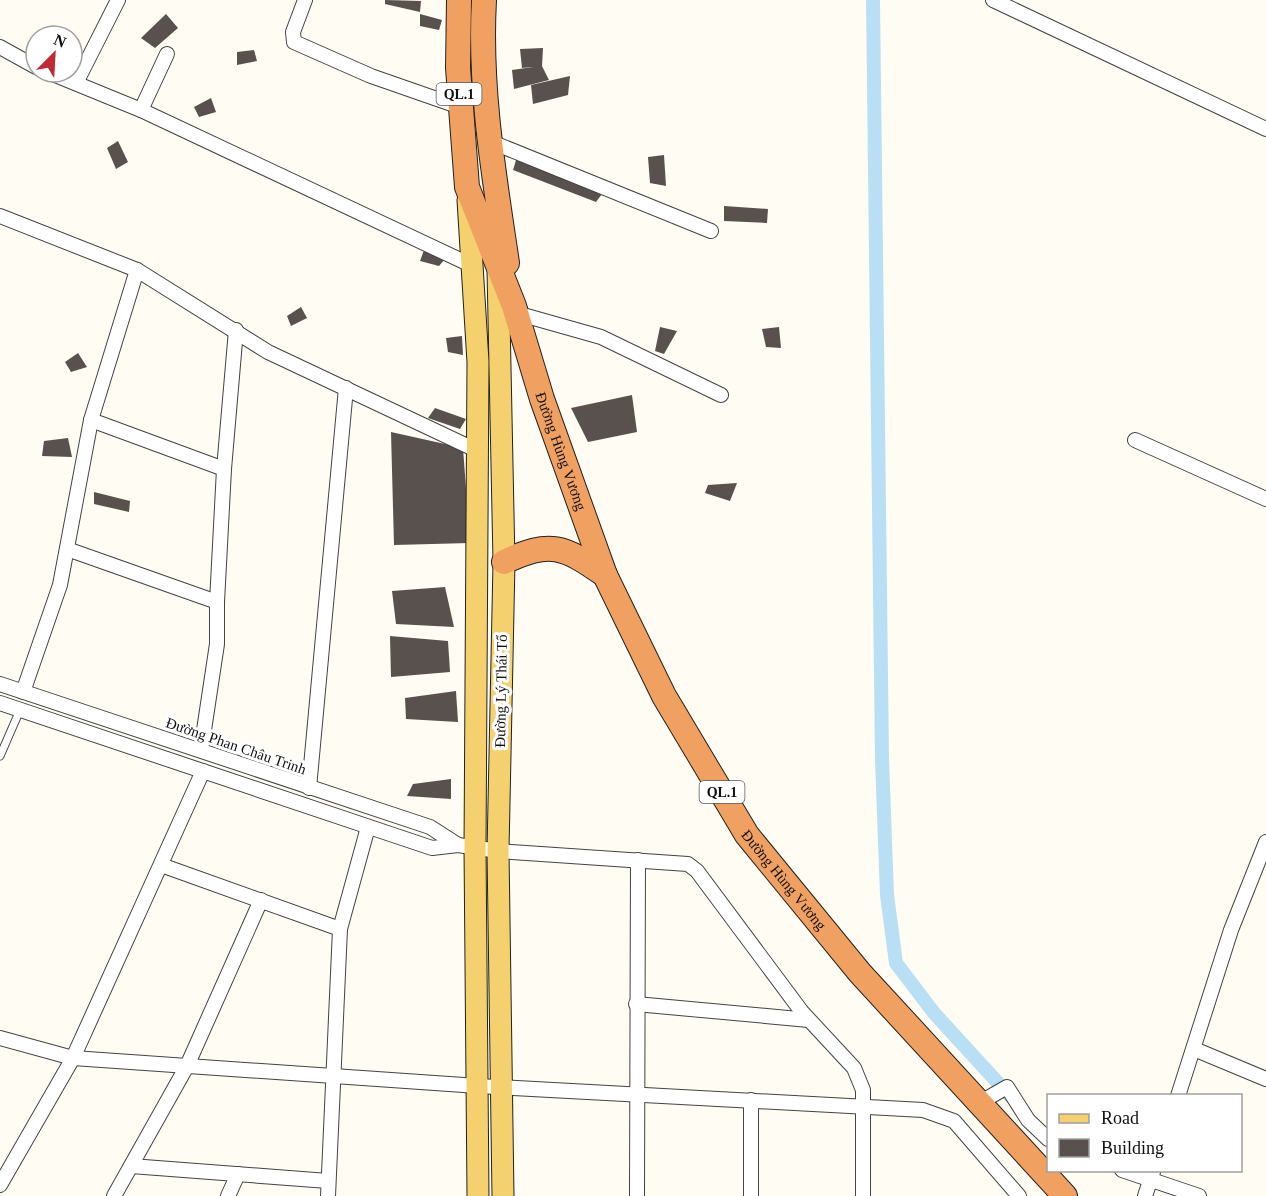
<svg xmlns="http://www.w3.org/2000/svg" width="1266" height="1196" viewBox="0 0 1266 1196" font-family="Georgia,serif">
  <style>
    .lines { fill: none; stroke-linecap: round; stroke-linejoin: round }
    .canal { stroke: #b9dff5; stroke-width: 14 }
    .building { fill: #59514d }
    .lane-casing { stroke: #434343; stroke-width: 9 }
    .street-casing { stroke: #434343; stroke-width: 16 }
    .primary-casing { stroke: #212121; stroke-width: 23 }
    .highway-casing { stroke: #212121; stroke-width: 26 }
    .lane { stroke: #fff; stroke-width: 7 }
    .street { stroke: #fff; stroke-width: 14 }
    .primary { stroke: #f4d16e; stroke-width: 21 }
    .highway { stroke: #f0a060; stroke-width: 24 }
    .labels { text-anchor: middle; stroke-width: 6; stroke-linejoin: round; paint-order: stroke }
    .shield { fill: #fff; stroke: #585858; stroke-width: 1.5 }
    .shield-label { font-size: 14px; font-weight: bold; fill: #101010 }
    .street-label { font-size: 15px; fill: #101010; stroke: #fff }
  </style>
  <rect width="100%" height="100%" fill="#fffcf3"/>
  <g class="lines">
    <path class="canal" d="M873,0L882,759L887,895L896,963L934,1013L1010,1096"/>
  </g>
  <g class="building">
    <path d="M385,0L421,1L420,12L385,4Z"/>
    <path d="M166,14L178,28L155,48L141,38Z"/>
    <path d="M420,14L442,20L439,30L420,26Z"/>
    <path d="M543,48L542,66L549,80L514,89L512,70L533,67L522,68L520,49Z"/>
    <path d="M254,50L257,61L237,65V52Z"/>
    <path d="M570,76L568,95L533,104L531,85Z"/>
    <path d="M211,98L216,112L199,117L194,107Z"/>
    <path d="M118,141L128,162L116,169L107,148Z"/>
    <path d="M664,155L666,186L650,183L648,157Z"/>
    <path d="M517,157L602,194L596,202L513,170Z"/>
    <path d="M724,206L768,209L767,223L724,221Z"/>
    <path d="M424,250L445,259L439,266L420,261Z"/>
    <path d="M301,307L307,318L291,326L287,316Z"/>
    <path d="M660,327L677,331L664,354L655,351Z"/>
    <path d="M779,327L781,348L766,347L762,329Z"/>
    <path d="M462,336L463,355L448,352L446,338Z"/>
    <path d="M78,353L87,367L71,372L65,362Z"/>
    <path d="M632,395L637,432L588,442L571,408Z"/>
    <path d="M435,408L466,419L460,429L428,418Z"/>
    <path d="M391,432L463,448L470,543L394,545Z"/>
    <path d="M68,438L72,457L42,456L44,441Z"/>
    <path d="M737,483L730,501L705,493L708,485Z"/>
    <path d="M94,492L130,501L129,512L94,504Z"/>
    <path d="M445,587L454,627L396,624L392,591Z"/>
    <path d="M390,636L448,641L450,672L391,677Z"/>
    <path d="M456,691L458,722L406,719L405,698Z"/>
    <path d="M451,779V799L407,796L413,784Z"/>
  </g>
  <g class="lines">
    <g class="lane-casing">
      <path id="lane" d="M0,756L20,710"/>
    </g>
    <g class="street-casing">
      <g id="street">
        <path d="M305,0L293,32L294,42L371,76L460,107"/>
        <path d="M993,0L1266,129"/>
        <path d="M0,47L36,67"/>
        <path d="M48,72L141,110L473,266"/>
        <path d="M76,83L118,0"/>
        <path d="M141,110L167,54"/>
        <path d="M489,141L711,231"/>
        <path d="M0,216L137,270L268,352L476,450"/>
        <path d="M516,313L601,337L721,395"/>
        <path d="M91,420L224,469"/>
        <path d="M1135,440L1266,499"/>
        <path d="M67,549L217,602"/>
        <path d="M0,684L430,827L458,845"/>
        <path d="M23,692L60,585L91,420L137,270"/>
        <path d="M0,703L432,848L458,845L498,851L688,864L697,871L802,1012L854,1068L863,1090V1196"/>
        <path d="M201,750L217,644V602L224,469L236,330"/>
        <path d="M309,788L346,388"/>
        <path d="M161,865L340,929"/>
        <path d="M636,1004L809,1020"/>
        <path d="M0,1038L73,1058L478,1086L923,1110L954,1121L1019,1196"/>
        <path d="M1194,1049L1266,1079"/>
        <path d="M1178,1096L1231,930L1266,842"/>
        <path d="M751,1100V1196"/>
        <path d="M979,1103L1007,1087L1028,1120L1048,1139"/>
        <path d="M131,1166L328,1181"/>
        <path d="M1122,1170L1199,1196"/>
        <path d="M0,1185L73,1058L203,771"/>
        <path d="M114,1196L187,1066L261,900"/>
        <path d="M228,1196L238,1174"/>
        <path d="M328,1196L340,929L368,827"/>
        <path d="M637,1196L638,860"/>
        <path d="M1145,1196L1153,1172"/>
      </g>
    </g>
    <g class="primary-casing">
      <g id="primary">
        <path d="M468,200L478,362L475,848L478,1196"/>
        <path d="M498,270L504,562L498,851L503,1196"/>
      </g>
    </g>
    <g class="highway-casing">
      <g id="highway">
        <path id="s1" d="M459,0L458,68L467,187L514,306L542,399L605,575L664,696L747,835L860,973L1065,1196"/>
        <path d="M484,0C479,89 494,175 507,263"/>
        <path d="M504,562C551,540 563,546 605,575"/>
      </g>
    </g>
    <use href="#lane" class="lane"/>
    <use href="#street" class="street"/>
    <use href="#primary" class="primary"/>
    <use href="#highway" class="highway"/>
  </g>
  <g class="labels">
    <g class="shield">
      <rect x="436.5" y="83" width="45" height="22" rx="4.5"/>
      <rect x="699.5" y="781" width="45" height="22" rx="4.5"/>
    </g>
    <g class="shield-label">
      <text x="459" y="99">QL.1</text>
      <text x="722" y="797">QL.1</text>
    </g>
    <g class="street-label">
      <text dy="5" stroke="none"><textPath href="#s1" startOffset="468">Đường Hùng Vương</textPath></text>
      <text transform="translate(501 691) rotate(-89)" y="5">Đường Lý Thái Tổ</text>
      <text transform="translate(236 746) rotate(19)" y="5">Đường Phan Châu Trinh</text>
      <text dy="5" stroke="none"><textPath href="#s1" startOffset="954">Đường Hùng Vương</textPath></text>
    </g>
  </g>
  <rect x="1047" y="1094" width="195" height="78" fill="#ffffff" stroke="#9f9f9f" stroke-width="1.5"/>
  <rect x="1059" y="1114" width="30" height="9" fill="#f4d16e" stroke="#9f9f9f" stroke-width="1.5"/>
  <text x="1101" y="1124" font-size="18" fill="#101010">Road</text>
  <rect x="1059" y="1139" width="30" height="18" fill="#59514d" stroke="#9f9f9f" stroke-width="1.5"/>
  <text x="1101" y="1154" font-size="18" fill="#101010">Building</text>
  <g transform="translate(54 54) rotate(24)"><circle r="28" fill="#ffffff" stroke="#9f9f9f" stroke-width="1.5"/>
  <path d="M0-4.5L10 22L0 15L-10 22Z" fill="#bd2b34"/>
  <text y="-9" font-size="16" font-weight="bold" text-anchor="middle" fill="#101010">N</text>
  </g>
</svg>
